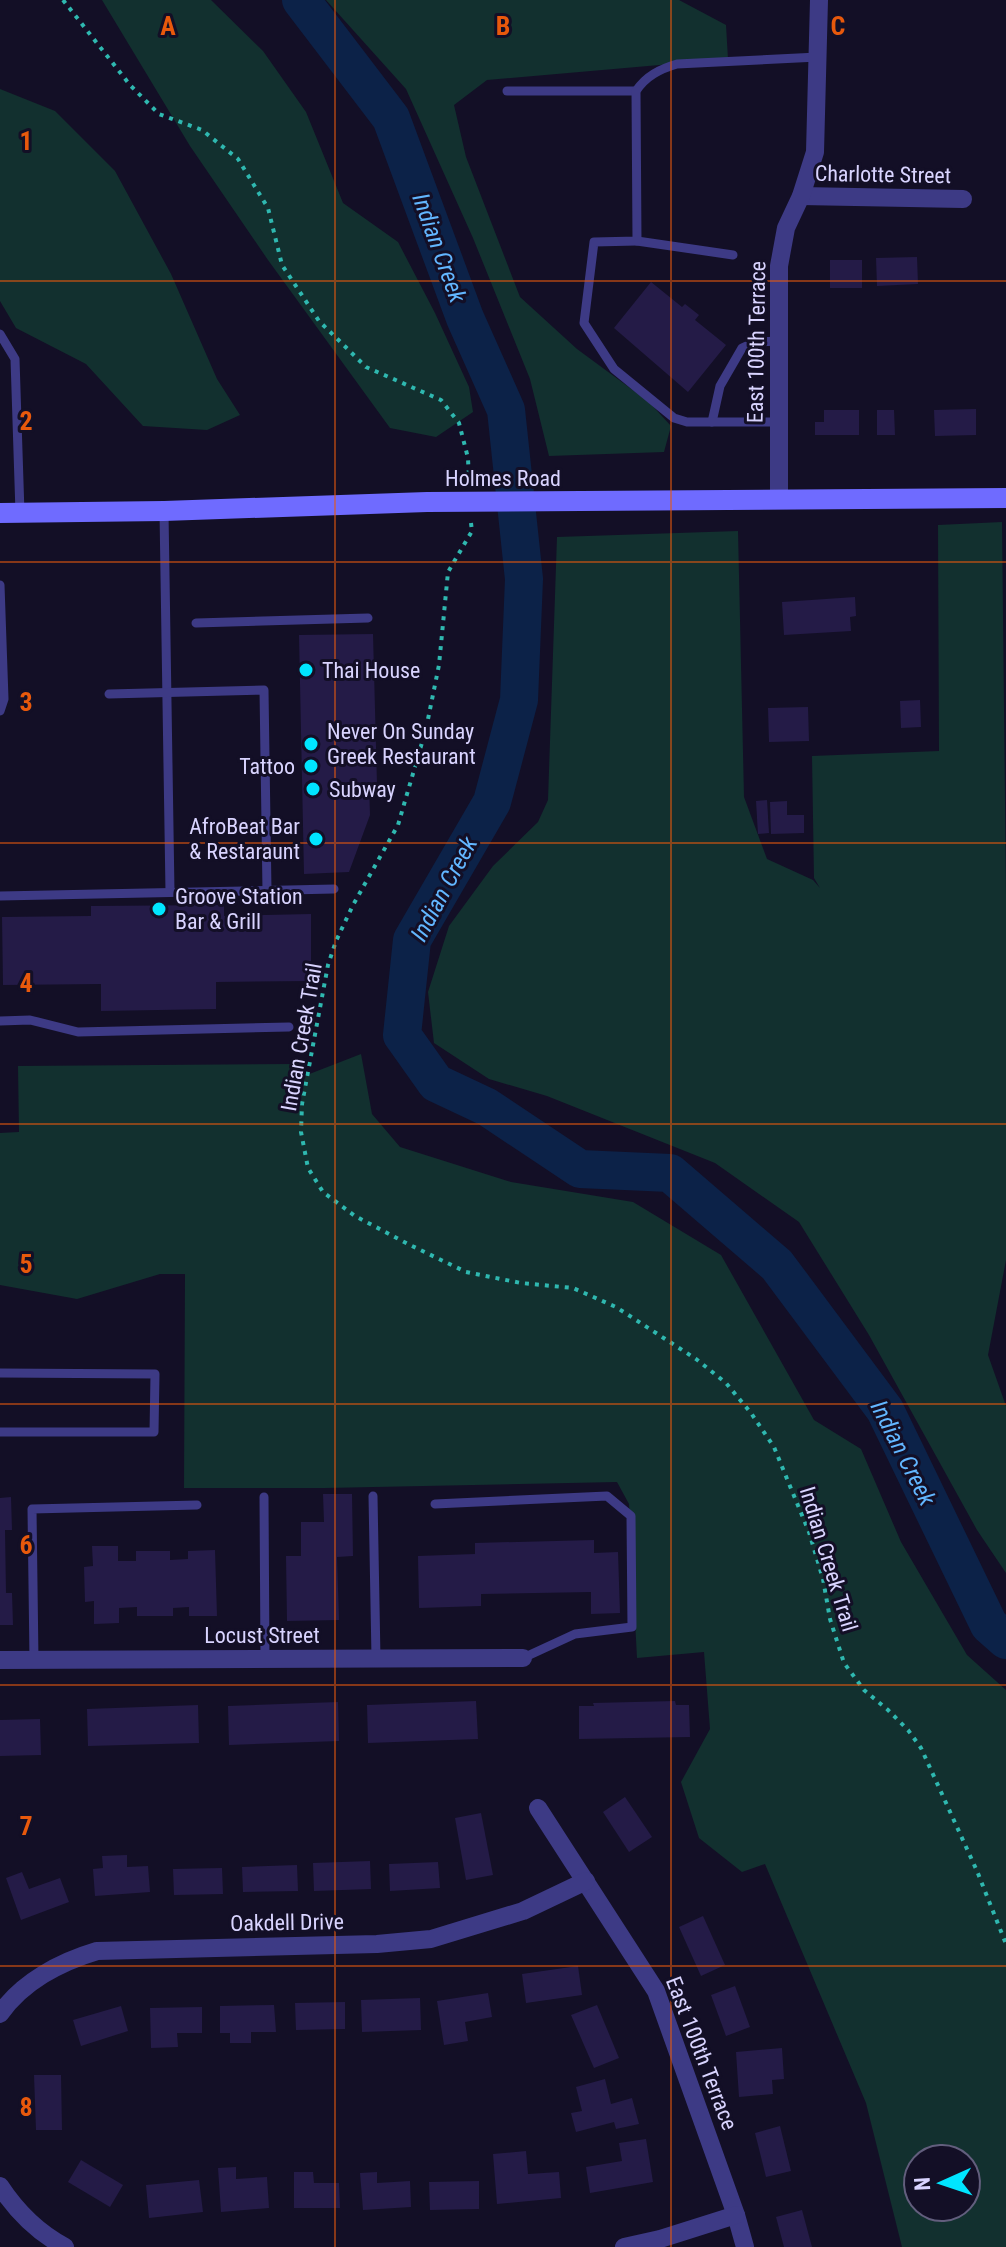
<svg xmlns="http://www.w3.org/2000/svg" width="1006" height="2247" viewBox="0 0 1006 2247" font-family="'Roboto Condensed',sans-serif">
  <style>
    .green { fill: #12302f; fill-rule: evenodd }
    .lines { fill: none; stroke-linecap: round; stroke-linejoin: round }
    .river { stroke: #0c2248; stroke-width: 38 }
    .building { fill: #241b47 }
    .path { stroke: #2fb8b0; stroke-width: 4; stroke-dasharray: 4 6; stroke-linecap: butt }
    .service { stroke: #3d3a85; stroke-width: 9 }
    .minor { stroke: #3d3a85; stroke-width: 18 }
    .secondary { stroke: #6f6bff; stroke-width: 20 }
    .grid { fill: none; stroke: #e8590c; stroke-width: 2; stroke-opacity: 0.55 }
    .poi-dot { fill: #00e5ff; stroke: #130f26; stroke-width: 3 }
    .labels { text-anchor: middle; stroke-width: 6; stroke-linejoin: round; paint-order: stroke }
    .street-label { font-size: 22px; fill: #d9d4ff; stroke: #130f26 }
    .poi-label { font-size: 22px; fill: #d9d4ff; stroke: #130f26; text-anchor: start }
    .water-label { font-size: 24px; font-style: italic; fill: #62b6ff; stroke: #130f26 }
    .grid-label { font-size: 26px; text-anchor: middle; font-weight: bold; fill: #e8590c; stroke: #130f26; stroke-width: 6; stroke-linejoin: round; paint-order: stroke }
  </style>
  <rect width="100%" height="100%" fill="#130f26"/>
  <g class="green">
    <path d="M102,0H211L263,51L306,112L343,203L398,242L435,313L469,387L473,412L436,437L390,428L268,260L190,146Z"/>
    <path d="M326,0H679L726,25L728,59L487,80L454,105L466,157L520,297L577,349L649,402L671,426L664,452L549,456L530,379L473,238L406,89Z"/>
    <path d="M0,89L55,111L115,171L171,274L217,379L240,415L207,430L143,426L86,364L16,328L0,301Z"/>
    <path d="M1002,522L1006,894V1260L988,1355L1006,1406V1573L977,1530L869,1335L799,1222L715,1163L547,1096L489,1079L434,1043L428,992L449,926L493,866L538,822L548,800L557,537L738,531L744,797L767,859L813,880L820,888L814,878L812,756L939,751L938,525Z"/>
    <path d="M361,1054L372,1114L400,1147L511,1182L633,1202L721,1255L814,1420L861,1449L901,1542L967,1655L1006,1690V2247H902L866,2103L765,1864L742,1872L699,1838L681,1782L710,1729L704,1652L637,1658L629,1504L617,1482L325,1488H184L185,1274H160L77,1299L0,1285V1133L19,1132L18,1066L295,1064L294,1080ZM918,2159H966V2207H918Z"/>
  </g>
  <g class="lines">
    <path class="river" d="M301,0L391,118L465,318L506,410L524,579L519,700L492,802L412,940L402,1035L436,1083L487,1107L580,1169L670,1173L777,1265L885,1410L989,1625L1006,1640"/>
  </g>
  <g class="building">
    <path d="M917,257L918,284L877,286L876,258Z"/>
    <rect x="830" y="260" width="32" height="28"/>
    <path d="M651,282L682,307L685,304L699,315L695,320L726,345L688,392L614,328Z"/>
    <path d="M976,409V435L935,436L934,410Z"/>
    <path d="M824,410H859V435H815V422H824Z"/>
    <path d="M877,410H894L895,435H877Z"/>
    <path d="M855,597L856,616L850,617L851,631L784,635L782,602Z"/>
    <path d="M373,634L377,784H369L370,815L349,872L304,874L299,635Z"/>
    <path d="M920,700L921,727L901,728L900,701Z"/>
    <path d="M808,707L809,741L769,742L768,708Z"/>
    <path d="M767,800L769,833L758,834L756,801Z"/>
    <path d="M787,801V815H804V833L771,834L770,802Z"/>
    <path d="M224,905V916L311,914V981L216,982V1009L101,1011V984L3,985L2,917L91,916V906Z"/>
    <path d="M323,1494H352L353,1556L337,1557L339,1620L287,1621L286,1556H301V1522H324Z"/>
    <path d="M11,1497L12,1530H5L6,1593H12L13,1625H0V1498Z"/>
    <path d="M594,1540V1553L618,1552L620,1613L591,1614V1592L481,1594V1606L419,1608L418,1556L475,1554V1543Z"/>
    <path d="M92,1546H118V1561H136V1551H170V1560L188,1559V1551L215,1550L217,1616H189V1607L173,1608V1616H137V1607L119,1608V1623L94,1624V1601L85,1602L84,1567L93,1566Z"/>
    <path d="M476,1701L478,1739L368,1743L367,1705Z"/>
    <path d="M675,1701L676,1705H689L690,1737L579,1739V1706H594L593,1703Z"/>
    <path d="M338,1702L339,1741L229,1745L228,1706Z"/>
    <path d="M198,1705L199,1743L88,1746L87,1709Z"/>
    <path d="M40,1719L41,1755L0,1756V1720Z"/>
    <path d="M625,1797L652,1837L629,1852L603,1812Z"/>
    <path d="M481,1813L493,1875L466,1880L455,1818Z"/>
    <path d="M127,1855V1867L148,1866L150,1892L95,1896L93,1869L103,1868L102,1856Z"/>
    <path d="M370,1861L371,1889L314,1891L313,1863Z"/>
    <path d="M438,1862L440,1888L390,1891L389,1864Z"/>
    <path d="M297,1865L298,1891L243,1892L242,1867Z"/>
    <path d="M222,1868L223,1894L174,1895L173,1869Z"/>
    <path d="M22,1872L29,1889L60,1878L69,1902L21,1920L6,1878Z"/>
    <path d="M703,1916L725,1965L701,1976L679,1927Z"/>
    <path d="M578,1966L582,1995L526,2003L522,1974Z"/>
    <path d="M735,1986L750,2027L726,2036L711,1995Z"/>
    <path d="M488,1993L492,2017L465,2022L468,2041L444,2045L437,2001Z"/>
    <path d="M420,1998L421,2030L362,2032L361,2000Z"/>
    <path d="M345,2002V2029L296,2030L295,2003Z"/>
    <path d="M274,2005L276,2032H251V2043H230V2033H220V2006Z"/>
    <path d="M597,2005L619,2058L594,2068L571,2015Z"/>
    <path d="M121,2006L128,2031L81,2046L73,2020Z"/>
    <path d="M202,2007V2033H177L178,2047L151,2048L150,2008Z"/>
    <path d="M782,2048L784,2079L772,2080L773,2094L739,2097L736,2052Z"/>
    <path d="M34,2075H61L62,2130H36Z"/>
    <path d="M605,2079L611,2104L632,2098L639,2124L616,2129L614,2122L576,2132L571,2113L582,2111L576,2087Z"/>
    <path d="M780,2126L791,2171L766,2177L755,2133Z"/>
    <path d="M646,2139L653,2182L590,2193L586,2167L622,2161L619,2143Z"/>
    <path d="M526,2151L528,2174L559,2172L561,2198L497,2204L493,2154Z"/>
    <path d="M81,2160L123,2185L110,2207L68,2182Z"/>
    <path d="M236,2167V2179L267,2177L269,2208L221,2212L218,2168Z"/>
    <path d="M294,2172H313L314,2183H339L340,2208H294Z"/>
    <path d="M377,2172V2183L410,2181L411,2207L363,2210L360,2173Z"/>
    <path d="M199,2180L203,2212L149,2218L146,2185Z"/>
    <path d="M479,2181V2209L430,2210L429,2182Z"/>
    <path d="M802,2210L812,2247H784L776,2217Z"/>
  </g>
  <g class="lines">
    <g class="path">
      <path d="M63,0L130,85L159,114L202,130L238,159L268,208L282,265L319,321L366,367L441,400L459,423L468,458L469,482"/>
      <path d="M471,523L472,531L448,572L439,665L426,729L398,825L353,905L336,941L328,965L302,1104L301,1132L308,1168L323,1192L355,1216L408,1244L466,1272L521,1283L573,1288L616,1307L696,1359L726,1383L751,1413L774,1447L792,1491L809,1532L823,1579L830,1619L844,1663L864,1690L888,1710L908,1730L921,1748L977,1871L1006,1944"/>
    </g>
    <g class="service">
      <path d="M507,91H636"/>
      <path d="M637,241L733,255"/>
      <path d="M0,334L15,359L20,513"/>
      <path d="M712,422L720,386L742,348L755,342L780,341"/>
      <path d="M778,422H687L674,418L614,369L584,323L594,242L637,241L636,91C646,76 660,69 677,64L818,57"/>
      <path d="M164,512L170,892"/>
      <path d="M0,585L4,699L0,711"/>
      <path d="M196,623L368,618"/>
      <path d="M109,694L264,690L267,891"/>
      <path d="M0,896L334,889"/>
      <path d="M0,1021L30,1020L78,1032L289,1027"/>
      <path d="M0,1373L155,1374L154,1432H0"/>
      <path d="M373,1496L376,1658"/>
      <path d="M264,1497L265,1659"/>
      <path d="M435,1504L607,1496L631,1516L632,1627L575,1634L523,1658"/>
      <path d="M34,1660L32,1509L197,1505"/>
    </g>
    <g class="minor">
      <path d="M801,196L963,199"/>
      <path d="M779,500V266L786,228L801,196L815,152L819,0"/>
      <path d="M0,1660L523,1658"/>
      <path d="M538,1808L656,1991L736,2215L745,2247"/>
      <path d="M0,2014C22,1982 60,1962 97,1951L377,1944L431,1939L523,1911L586,1881"/>
      <path d="M0,2186C17,2212 37,2232 65,2247"/>
      <path d="M624,2247L660,2239L736,2215"/>
    </g>
    <path class="secondary" d="M0,513L164,511L427,502L1006,498"/>
  </g>
  <path class="grid" d="M335,0V2247M671,0V2247M0,281H1006M0,562H1006M0,843H1006M0,1124H1006M0,1404H1006M0,1685H1006M0,1966H1006"/>
  <g class="poi-dot">
    <circle cx="306" cy="670" r="8"/>
    <circle cx="311" cy="744" r="8"/>
    <circle cx="311" cy="766" r="8"/>
    <circle cx="313" cy="789" r="8"/>
    <circle cx="316" cy="839" r="8"/>
    <circle cx="159" cy="909" r="8"/>
  </g>
  <g class="labels">
    <g class="street-label">
      <text transform="translate(883 174) rotate(1)" y="8">Charlotte Street</text>
      <text transform="translate(756 342) rotate(-89)" y="8">East 100th Terrace</text>
      <text x="503" y="486">Holmes Road</text>
      <text transform="translate(301 1037) rotate(-80)" y="8">Indian Creek Trail</text>
      <text transform="translate(829 1559) rotate(73)" y="8">Indian Creek Trail</text>
      <text x="262" y="1643">Locust Street</text>
      <text transform="translate(287 1922) rotate(-1)" y="8">Oakdell Drive</text>
      <text transform="translate(702 2053) rotate(69)" y="8">East 100th Terrace</text>
    </g>
    <g class="poi-label">
      <text x="322" y="678">Thai House</text>
      <text x="327" y="739">Never On Sunday<tspan x="327" dy="25">Greek Restaurant</tspan></text>
      <text x="295" y="774" text-anchor="end">Tattoo</text>
      <text x="329" y="797">Subway</text>
      <text x="300" y="834" text-anchor="end">AfroBeat Bar<tspan x="300" dy="25">&amp; Restaraunt</tspan></text>
      <text x="175" y="904">Groove Station<tspan x="175" dy="25">Bar &amp; Grill</tspan></text>
    </g>
    <g class="water-label">
      <text transform="translate(439 248) rotate(70)" y="8">Indian Creek</text>
      <text transform="translate(444 889) rotate(-62)" y="8">Indian Creek</text>
      <text transform="translate(903 1453) rotate(63)" y="8">Indian Creek</text>
    </g>
  </g>
  <g class="grid-label">
    <text x="168" y="35">A</text>
    <text x="503" y="35">B</text>
    <text x="838" y="35">C</text>
    <text x="26" y="150">1</text>
    <text x="26" y="430">2</text>
    <text x="26" y="711">3</text>
    <text x="26" y="992">4</text>
    <text x="26" y="1273">5</text>
    <text x="26" y="1554">6</text>
    <text x="26" y="1835">7</text>
    <text x="26" y="2116">8</text>
  </g>
  <g transform="translate(942 2183) rotate(267)"><circle r="38" fill="#130f26" stroke="#625e7d" stroke-width="2"/>
  <path d="M0-6L14 30L0 20L-14 30Z" fill="#00e5ff"/>
  <text y="-12" font-size="22" font-weight="bold" text-anchor="middle" fill="#d9d4ff">N</text>
  </g>
</svg>
